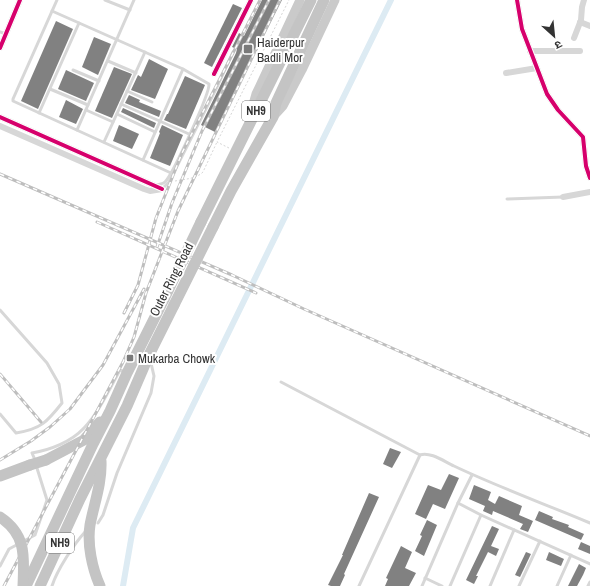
<svg xmlns="http://www.w3.org/2000/svg" width="590" height="586" viewBox="0 0 590 586" font-family="'Archivo Narrow','Noto Sans Devanagari',sans-serif">
  <style>
    .lines { fill: none; stroke-linecap: round; stroke-linejoin: round }
    .canal { stroke: #ddebf3; stroke-width: 6 }
    .building { fill: #818181 }
    .path { stroke: #d6d6d6; stroke-width: 1; stroke-dasharray: 2 2; stroke-linecap: butt }
    .lane { stroke: #d7d7d7; stroke-width: 3 }
    .street { stroke: #d7d7d7; stroke-width: 6 }
    .primary { stroke: #cacaca; stroke-width: 9 }
    .highway { stroke: #c4c4c4; stroke-width: 11 }
    .rail-casing { stroke: #bebebe; stroke-width: 3 }
    .rail { stroke: #fff; stroke-width: 1.5; stroke-dasharray: 4.5; stroke-linecap: butt }
    .highway-bridge { stroke: #c4c4c4; stroke-width: 11 }
    .cycleway-casing { stroke: #fff; stroke-width: 6 }
    .cycleway { stroke: #d6006c; stroke-width: 4 }
    .poi-dot { fill: #7a7a7a; stroke: #fff; stroke-width: 1.5 }
    .labels { text-anchor: middle; stroke-width: 4; stroke-linejoin: round; paint-order: stroke }
    .shield { fill: #fff; stroke: #707070; stroke-width: 1 }
    .shield-label { font-size: 12px; font-weight: bold; fill: #333 }
    .poi-label { font-size: 13px; fill: #333; stroke: #fff; text-anchor: start }
    .street-label { font-size: 13px; fill: #333; stroke: #fff }
  </style>
  <rect width="100%" height="100%" fill="#fff"/>
  <g class="lines">
    <path class="canal" d="M123,586L133,528L391,0"/>
  </g>
  <g class="building">
    <path d="M262,0H282L215,132L201,125L236,53L237,49L232,47L239,33L244,36Z"/>
    <path d="M233,4L242,8L212,67L204,63Z"/>
    <path d="M56,21L73,29L38,109L21,101Z"/>
    <path d="M94,37L111,44L98,75L82,67Z"/>
    <path d="M149,59L168,69L155,99L131,90L138,75L141,77Z"/>
    <path d="M114,67L132,74L112,118L95,111Z"/>
    <path d="M66,70L94,83L86,101L58,89Z"/>
    <path d="M185,76L205,85L186,129L164,120L167,114H168Z"/>
    <path d="M129,95L140,100L139,102L161,111L159,117L125,103Z"/>
    <path d="M66,100L83,109L76,124L59,117Z"/>
    <path d="M123,108L156,123L154,128L121,112Z"/>
    <path d="M119,125L139,134L132,149L113,141Z"/>
    <path d="M162,125L183,135L170,166L150,158L160,133L159,132Z"/>
    <path d="M390,448L401,452L392,468L383,464Z"/>
    <path d="M449,474L459,478L445,509L433,504L426,519L415,514L428,485L441,490Z"/>
    <path d="M474,485L491,492L488,500L495,504L499,496L522,506L519,515L533,521L528,532L520,529L523,524L493,511L492,515L483,511L485,506L469,499Z"/>
    <path d="M369,493L379,497L344,574L345,575L340,586H331L328,585L343,555H342Z"/>
    <path d="M539,511L553,517L552,519L569,525L568,527L584,534L581,540L535,520Z"/>
    <path d="M427,520L437,525L424,556L415,551L422,536L420,535Z"/>
    <path d="M492,526L499,529L491,546L499,549L496,556L488,552L476,576H478L474,584L466,580Z"/>
    <path d="M581,542L590,546V554L578,549Z"/>
    <path d="M401,546L412,552L405,568L416,573L409,586H385L388,579L386,578Z"/>
    <path d="M526,552L531,554L520,577L515,575Z"/>
    <path d="M549,552L564,559L561,566L546,560Z"/>
    <path d="M579,564L586,568L583,575L577,586H568Z"/>
  </g>
  <g class="lines">
    <g class="path">
      <path d="M229,148L217,142L289,0"/>
      <path d="M175,181C185,179 196,179 203,172L217,142"/>
    </g>
    <g class="lane">
      <path d="M57,0L13,99V101L171,173"/>
      <path d="M105,0L130,10"/>
      <path d="M52,11L183,69L209,84C210,93 173,174 165,182C163,184 159,184 157,185"/>
      <path d="M0,32L6,34"/>
      <path d="M108,61L136,73"/>
      <path d="M73,70L99,81"/>
      <path d="M50,89L88,105"/>
      <path d="M127,91L152,102"/>
      <path d="M121,104L189,134"/>
      <path d="M86,110L113,122"/>
      <path d="M39,113L79,23"/>
      <path d="M117,114L155,132"/>
      <path d="M77,130L134,0"/>
      <path d="M104,142L145,52"/>
      <path d="M143,160L183,69"/>
      <path d="M162,189L169,182L218,85L233,52"/>
      <path d="M507,199L563,197"/>
      <path d="M0,310L47,363L59,384L62,403C47,422 41,429 16,433L0,414"/>
      <path d="M281,382L420,455"/>
      <path d="M35,460L32,453C50,450 71,442 84,428C98,414 110,388 120,370L125,372"/>
      <path d="M458,503L481,515L590,564"/>
      <path d="M98,523L103,515L117,473L151,393L154,376L150,359"/>
      <path d="M0,566L9,549L35,535L47,500L36,465"/>
      <path d="M425,578L442,586"/>
      <path d="M52,586C57,570 74,544 85,532"/>
      <path d="M359,586L420,455C430,451 445,462 454,466C498,487 545,504 590,523"/>
      <path d="M422,586L458,503L472,475"/>
      <path d="M450,586L481,515"/>
      <path d="M490,586L514,530"/>
      <path d="M519,586L540,541"/>
      <path d="M557,586L571,555"/>
      <path d="M588,586L590,582"/>
    </g>
    <g class="street">
      <path d="M517,0L522,29L547,94L558,110L583,137L586,166L590,178"/>
      <path d="M580,22L590,26"/>
      <path d="M574,38L581,20L582,7L584,0"/>
      <path d="M0,48L20,0"/>
      <path d="M530,51H580"/>
      <path d="M506,73L537,68"/>
      <path d="M214,74L251,0"/>
      <path d="M0,117L162,189"/>
      <path d="M0,126L144,189L150,191L162,189"/>
      <path d="M563,197L590,192"/>
    </g>
    <g class="primary">
      <path d="M250,115L256,94L300,0"/>
      <path d="M273,117L283,106L302,70L335,0"/>
    </g>
    <g class="highway">
      <path d="M201,222L311,0"/>
      <path d="M213,227L231,191L273,117L276,103L324,0"/>
      <path d="M46,460L84,440L100,422"/>
      <path d="M0,476L30,465"/>
      <path d="M26,586L93,444L110,411L127,373L164,299"/>
      <path d="M40,586L80,499L127,406L149,355L174,305"/>
      <path d="M100,586C92,568 87,544 90,525C94,504 102,483 101,461"/>
    </g>
    <g class="rail-casing">
      <g id="rail">
        <path d="M0,174L232,275L304,309L590,436"/>
        <path d="M97,222L256,293"/>
        <path d="M157,247L172,203L202,131L269,0"/>
        <path d="M124,313L138,285L156,218L182,153L260,0"/>
        <path d="M0,374L41,422"/>
        <path d="M0,460L31,441L50,427L70,409L103,365L144,289"/>
        <path d="M4,586L123,362L134,337L146,293L178,211L280,0"/>
      </g>
    </g>
    <use href="#rail" class="rail"/>
    <g class="highway-bridge">
      <path d="M164,299L201,222"/>
      <path d="M174,305L213,227"/>
      <path d="M30,465L46,460"/>
      <path d="M0,517C27,535 24,557 23,586"/>
    </g>
    <g class="cycleway-casing">
      <g id="cycleway">
        <path d="M517,0L522,29L547,94L558,110L583,137L586,166L590,178"/>
        <path d="M0,48L20,0"/>
        <path d="M214,74L251,0"/>
        <path d="M0,117L162,189"/>
      </g>
    </g>
    <use href="#cycleway" class="cycleway"/>
  </g>
  <g class="poi-dot">
    <rect x="243" y="44" width="10" height="10" rx="2"/>
    <rect x="126" y="354" width="8" height="8" rx="2"/>
  </g>
  <g class="labels">
    <g class="shield">
      <rect x="242" y="101" width="28" height="20" rx="3"/>
      <rect x="46" y="533" width="28" height="20" rx="3"/>
    </g>
    <g class="shield-label">
      <text x="256" y="115">NH9</text>
      <text x="60" y="547">NH9</text>
    </g>
    <g class="poi-label">
      <text x="257" y="47">Haiderpur<tspan x="257" dy="15">Badli Mor</tspan></text>
      <text x="138" y="363">Mukarba Chowk</text>
    </g>
    <g class="street-label">
      <text transform="translate(171 279) rotate(-63)" y="5">Outer Ring Road</text>
    </g>
  </g>
  <g transform="translate(554 36) rotate(153)" stroke="#ffffff" stroke-width="3" paint-order="stroke">
  <path d="M0-3L7 15L0 10L-7 15Z" fill="#333333"/>
  <text y="-6" font-size="11" font-weight="bold" text-anchor="middle" fill="#333333">उ</text>
  </g>
</svg>
